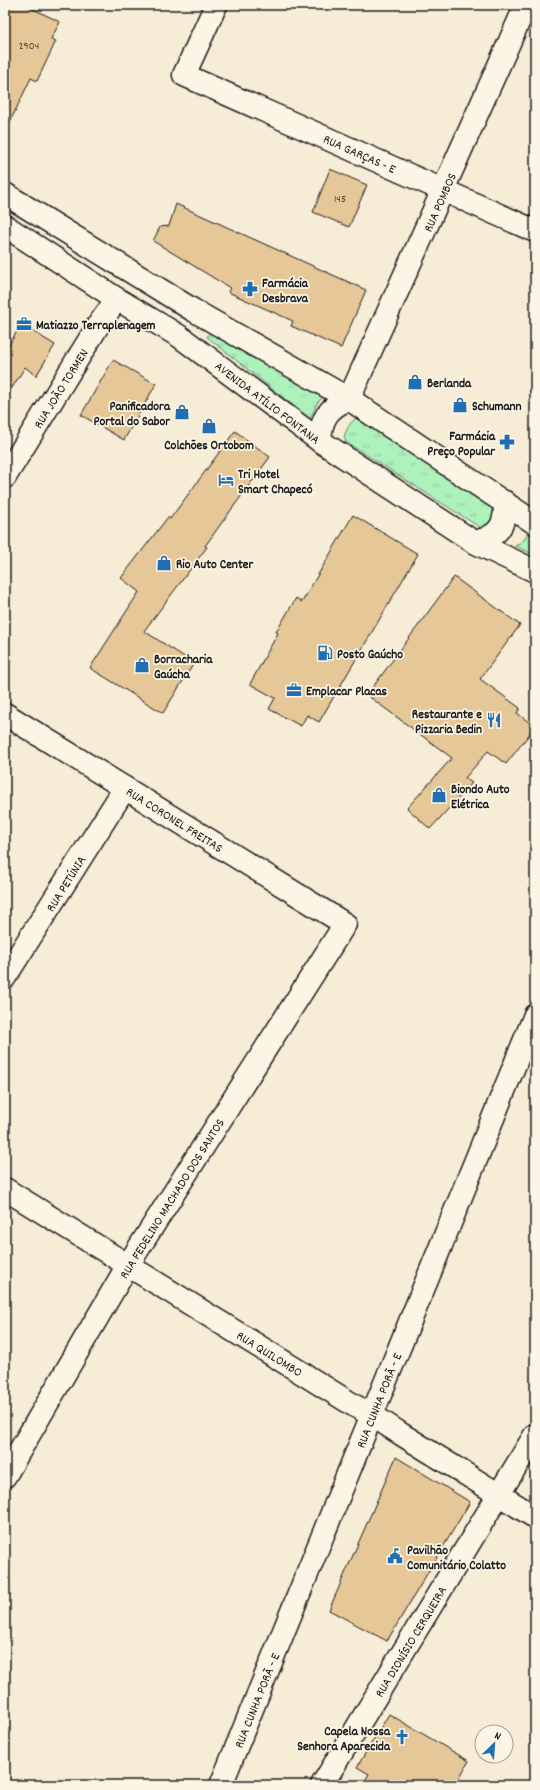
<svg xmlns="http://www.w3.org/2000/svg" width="540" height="1790" viewBox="0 0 540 1790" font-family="Dekko,sans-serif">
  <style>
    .grass { fill: url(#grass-tufts); stroke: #64866c }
    .building { fill: #e5c798; stroke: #1c1c1c }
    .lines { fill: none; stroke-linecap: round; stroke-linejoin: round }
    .minor-casing { stroke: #1c1c1c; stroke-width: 25 }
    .tertiary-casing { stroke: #1c1c1c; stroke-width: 25 }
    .secondary-casing { stroke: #1c1c1c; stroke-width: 25 }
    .minor { stroke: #fcf5e5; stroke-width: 22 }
    .tertiary { stroke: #fcf5e5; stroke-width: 22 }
    .secondary { stroke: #fcf5e5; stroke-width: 22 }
    .labels { text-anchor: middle; stroke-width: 3.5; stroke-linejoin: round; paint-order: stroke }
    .number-label { font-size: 11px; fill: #4e473b }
    .street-label { font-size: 13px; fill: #1c1c1c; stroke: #fcf5e5 }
    .poi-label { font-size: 13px; font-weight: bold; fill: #1c1c1c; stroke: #fcf5e5; text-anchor: start }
  </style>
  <defs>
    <pattern id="grass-tufts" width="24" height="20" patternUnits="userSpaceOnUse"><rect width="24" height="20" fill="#adf1bb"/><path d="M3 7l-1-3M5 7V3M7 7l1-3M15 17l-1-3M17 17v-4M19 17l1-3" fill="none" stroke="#94cea0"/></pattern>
  </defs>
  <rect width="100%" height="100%" fill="#f7ecd6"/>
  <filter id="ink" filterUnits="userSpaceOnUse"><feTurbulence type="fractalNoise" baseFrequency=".025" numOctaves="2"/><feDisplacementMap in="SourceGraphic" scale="8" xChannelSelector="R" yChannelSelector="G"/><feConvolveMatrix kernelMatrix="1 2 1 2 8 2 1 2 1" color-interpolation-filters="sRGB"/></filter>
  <g filter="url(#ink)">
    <g class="grass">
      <path d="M212,329L324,396L317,403L310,419L207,337Z"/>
      <path d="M356,418L495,506L498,516L484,530L346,442L344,437C347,428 349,424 356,418Z"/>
      <path d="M530,528L535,532V555L515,546L524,540Z"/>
    </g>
    <g class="building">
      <path d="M5,5H25L60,22L51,39L56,41L37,81L31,78L5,132Z"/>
      <path d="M330,169L367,185L349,227L313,212Z"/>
      <path d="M176,204L366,290L341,348L291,326L293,321L228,292L230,288L153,241L160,227L169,226Z"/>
      <path d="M21,324L55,345L36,376L25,367L5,399V352Z"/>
      <path d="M113,360L156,384L124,440L81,415Z"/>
      <path d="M235,431L270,457L223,521L205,546L207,547L144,631L194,663L163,713L90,668L139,592L121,578L168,517L170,519Z"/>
      <path d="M353,515L418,554L319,722L307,715L301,726L269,709L275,698L250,684L278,633L276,632L296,598L302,602Z"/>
      <path d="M454,577L520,625L480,679L520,708L517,713L535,727L506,764L488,751L465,778L472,783L430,829L407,808L452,758L367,695Z"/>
      <path d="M396,1457L470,1502L387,1641L329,1610Z"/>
      <path d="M389,1714L469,1761L455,1785H362L369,1774L357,1767Z"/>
    </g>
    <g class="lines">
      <g class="minor-casing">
        <g id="minor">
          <path d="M216,5L184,75L535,231"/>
          <path d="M349,399L526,5"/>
          <path d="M5,477L99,324L117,299"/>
          <path d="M5,714L345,924L128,1265L5,1476"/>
          <path d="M5,977L125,788"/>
          <path d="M5,1189L355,1406L372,1415L401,1434L535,1517"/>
          <path d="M322,1785L535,1435"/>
        </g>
      </g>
      <g class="tertiary-casing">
        <path id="tertiary" d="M221,1785L535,1015"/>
      </g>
      <g class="secondary-casing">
        <g id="secondary">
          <path d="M5,194L193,310L349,399L535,523"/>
          <path d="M5,226L117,299L179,336L320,441L474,542L535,571"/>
          <path d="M320,441C321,418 328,408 349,399"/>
          <path d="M474,542C498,537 506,526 505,502"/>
        </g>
      </g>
      <use href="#minor" class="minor"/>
      <use href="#tertiary" class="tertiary"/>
      <use href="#secondary" class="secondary"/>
    </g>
  </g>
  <defs>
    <g id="pharmacy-bare" transform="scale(1.2)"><path d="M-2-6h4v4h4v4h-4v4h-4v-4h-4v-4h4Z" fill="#1f6fb2" stroke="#fcf5e5" stroke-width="2.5" paint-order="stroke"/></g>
    <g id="office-bare" transform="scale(1.2)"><path d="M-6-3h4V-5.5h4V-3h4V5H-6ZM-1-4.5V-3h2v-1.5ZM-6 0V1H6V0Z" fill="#1f6fb2" stroke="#fcf5e5" stroke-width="2.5" paint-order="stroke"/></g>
    <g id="shop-bare" transform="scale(1.2)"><path d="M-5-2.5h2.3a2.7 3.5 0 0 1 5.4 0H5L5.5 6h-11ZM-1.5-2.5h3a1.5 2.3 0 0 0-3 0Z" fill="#1f6fb2" stroke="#fcf5e5" stroke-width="2.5" paint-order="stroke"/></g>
    <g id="hotel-bare" transform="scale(1.2)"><path d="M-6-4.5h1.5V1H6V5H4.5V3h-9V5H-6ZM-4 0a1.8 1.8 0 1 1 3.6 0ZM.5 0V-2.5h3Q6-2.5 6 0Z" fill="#1f6fb2" stroke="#fcf5e5" stroke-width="2.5" paint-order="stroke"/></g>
    <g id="fuel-bare" transform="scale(1.2)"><path d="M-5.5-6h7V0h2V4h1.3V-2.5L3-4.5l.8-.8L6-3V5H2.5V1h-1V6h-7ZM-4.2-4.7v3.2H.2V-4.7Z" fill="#1f6fb2" stroke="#fcf5e5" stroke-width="2.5" paint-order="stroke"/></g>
    <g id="restaurant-bare" transform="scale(1.2)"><path d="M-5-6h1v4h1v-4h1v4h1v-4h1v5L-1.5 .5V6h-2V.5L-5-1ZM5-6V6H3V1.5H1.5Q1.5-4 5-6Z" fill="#1f6fb2" stroke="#fcf5e5" stroke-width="2.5" paint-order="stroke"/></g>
    <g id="civic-bare" transform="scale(1.2)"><path d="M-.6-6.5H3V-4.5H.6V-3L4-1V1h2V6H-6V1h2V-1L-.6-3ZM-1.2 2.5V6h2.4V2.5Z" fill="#1f6fb2" stroke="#fcf5e5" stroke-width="2.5" paint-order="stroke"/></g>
    <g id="church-bare" transform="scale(1.2)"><path d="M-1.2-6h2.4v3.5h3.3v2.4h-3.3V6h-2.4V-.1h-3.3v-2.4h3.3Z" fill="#1f6fb2" stroke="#fcf5e5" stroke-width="2.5" paint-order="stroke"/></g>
  </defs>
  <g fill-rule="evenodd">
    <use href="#pharmacy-bare" x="250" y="289"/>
    <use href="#office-bare" x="24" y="324"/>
    <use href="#shop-bare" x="415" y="382"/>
    <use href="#shop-bare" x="460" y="405"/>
    <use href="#shop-bare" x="182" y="412"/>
    <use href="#shop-bare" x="209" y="426"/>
    <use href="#pharmacy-bare" x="507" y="442"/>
    <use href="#hotel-bare" x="226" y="480"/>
    <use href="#shop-bare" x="164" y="563"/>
    <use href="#fuel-bare" x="325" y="653"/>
    <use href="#shop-bare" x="142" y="665"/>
    <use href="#office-bare" x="294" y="690"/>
    <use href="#restaurant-bare" x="494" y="720"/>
    <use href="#shop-bare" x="439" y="795"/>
    <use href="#civic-bare" x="395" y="1556"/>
    <use href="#church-bare" x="402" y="1737"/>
  </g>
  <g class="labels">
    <g class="number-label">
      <text x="29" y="49">2904</text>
      <text x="340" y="202">145</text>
    </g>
    <g class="street-label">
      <text transform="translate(360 153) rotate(24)" y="5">RUA GARÇAS - E</text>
      <text transform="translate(439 202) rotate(-66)" y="5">RUA POMBOS</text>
      <text transform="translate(60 388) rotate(-58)" y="5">RUA JOÃO TORMEN</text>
      <text transform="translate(268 402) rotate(37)" y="5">AVENIDA ATÍLIO FONTANA</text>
      <text transform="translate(175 819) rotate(32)" y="5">RUA CORONEL FREITAS</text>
      <text transform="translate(65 883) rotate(-58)" y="5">RUA PETÚNIA</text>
      <text transform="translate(171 1198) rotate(-58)" y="5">RUA FEDELINO MACHADO DOS SANTOS</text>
      <text transform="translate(270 1353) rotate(32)" y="5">RUA QUILOMBO</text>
      <text transform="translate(378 1400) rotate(-68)" y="5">RUA CUNHA PORÃ - E</text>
      <text transform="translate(410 1641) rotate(-59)" y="5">RUA DIONÍSIO CERQUEIRA</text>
      <text transform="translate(256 1700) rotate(-68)" y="5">RUA CUNHA PORÃ - E</text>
    </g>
    <g class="poi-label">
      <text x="262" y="287">Farmácia<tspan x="262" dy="15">Desbrava</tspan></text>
      <text x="36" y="329">Matiazzo Terraplenagem</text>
      <text x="427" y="387">Berlanda</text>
      <text x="170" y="410" text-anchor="end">Panificadora<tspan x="170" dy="15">Portal do Sabor</tspan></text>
      <text x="472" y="410">Schumann</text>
      <text x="495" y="440" text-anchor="end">Farmácia<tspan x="495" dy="15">Preço Popular</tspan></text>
      <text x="209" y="449" text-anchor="middle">Colchões Ortobom</text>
      <text x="238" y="478">Tri Hotel<tspan x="238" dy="15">Smart Chapecó</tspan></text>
      <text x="176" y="568">Rio Auto Center</text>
      <text x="337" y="658">Posto Gaúcho</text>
      <text x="154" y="663">Borracharia<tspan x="154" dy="15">Gaúcha</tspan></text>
      <text x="306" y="695">Emplacar Placas</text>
      <text x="482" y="718" text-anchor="end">Restaurante e<tspan x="482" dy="15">Pizzaria Bedin</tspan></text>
      <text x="451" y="793">Biondo Auto<tspan x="451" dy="15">Elétrica</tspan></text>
      <text x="407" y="1554">Pavilhão<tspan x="407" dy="15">Comunitário Colatto</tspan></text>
      <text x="390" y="1735" text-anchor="end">Capela Nossa<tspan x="390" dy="15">Senhora Aparecida</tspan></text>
    </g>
  </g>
  <rect width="540" height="1790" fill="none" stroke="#fcf5e5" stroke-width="20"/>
  <rect x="10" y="10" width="520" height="1770" fill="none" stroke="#1c1c1c" stroke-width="1.5" filter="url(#ink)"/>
  <g transform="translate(494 1744) rotate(25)"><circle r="19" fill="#fcf5e5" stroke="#a29e95"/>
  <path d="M0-3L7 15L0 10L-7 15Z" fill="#1f6fb2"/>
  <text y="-6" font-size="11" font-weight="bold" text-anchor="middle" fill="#1c1c1c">N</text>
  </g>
</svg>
